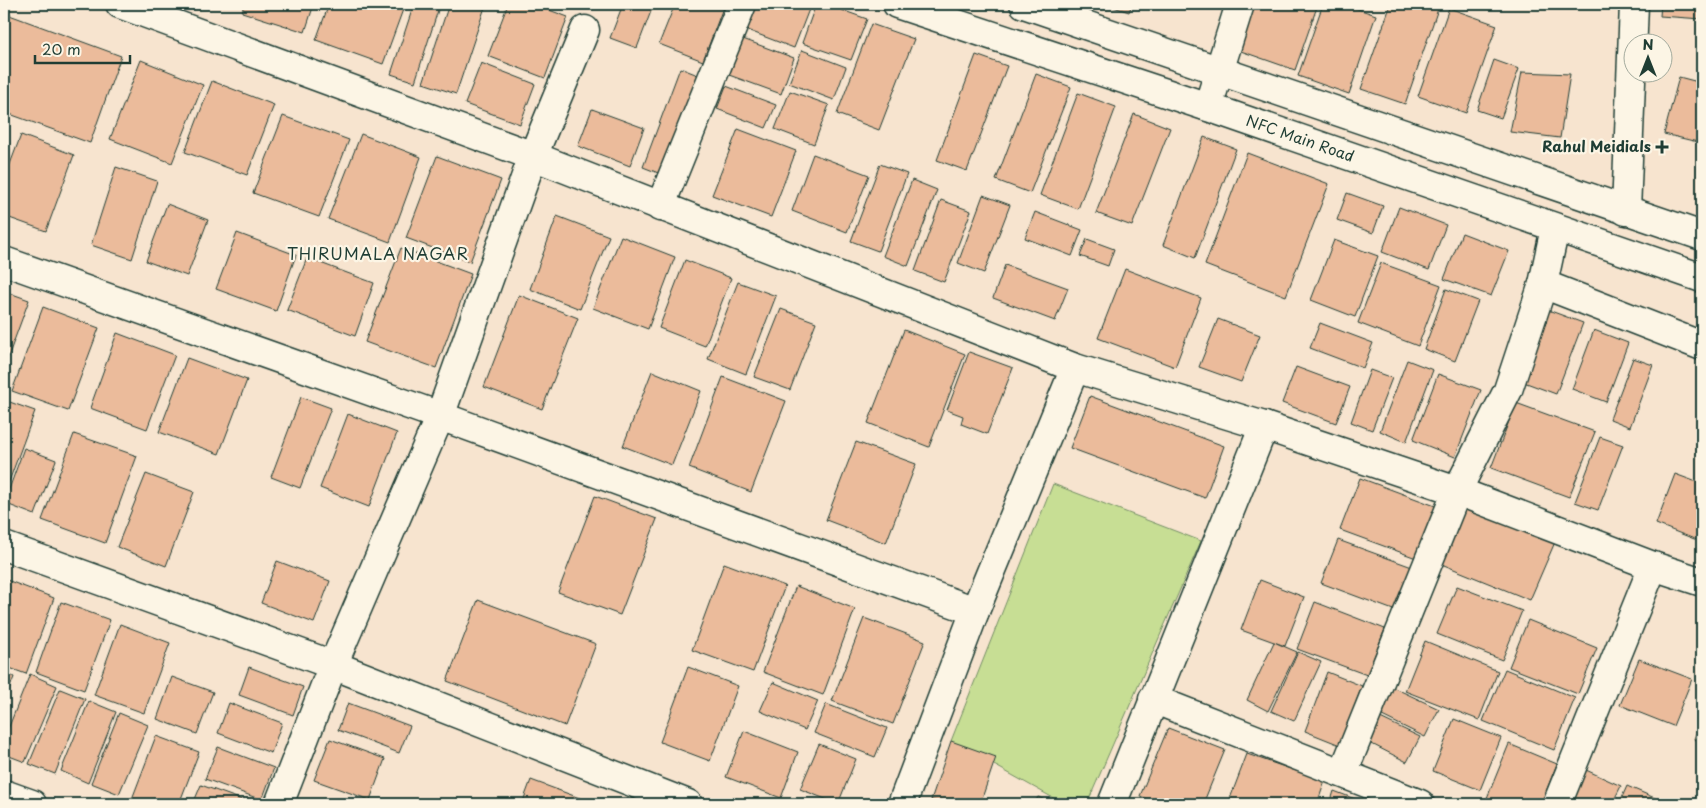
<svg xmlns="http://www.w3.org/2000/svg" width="1706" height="808" viewBox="0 0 1706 808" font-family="'Playpen Sans',sans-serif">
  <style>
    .green { fill: #c7de94; stroke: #738e64 }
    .building { fill: #ebbb9b; stroke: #1f3d34 }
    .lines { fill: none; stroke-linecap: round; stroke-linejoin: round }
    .street-casing { stroke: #1f3d34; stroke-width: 31 }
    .secondary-casing { stroke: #1f3d34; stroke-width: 31 }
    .street { stroke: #fcf5e5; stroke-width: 28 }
    .secondary { stroke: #fcf5e5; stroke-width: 28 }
    .poi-dot { fill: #1f3d34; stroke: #fcf5e5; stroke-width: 2 }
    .labels { text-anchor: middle; stroke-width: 4.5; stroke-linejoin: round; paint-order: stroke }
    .street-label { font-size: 15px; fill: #1f3d34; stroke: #fcf5e5 }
    .poi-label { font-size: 15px; font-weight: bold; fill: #1f3d34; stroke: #fcf5e5; text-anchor: end }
    .neighbourhood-label { font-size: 16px; letter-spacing: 1px; fill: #1f3d34; stroke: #fcf5e5 }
  </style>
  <rect width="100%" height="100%" fill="#f7e4cf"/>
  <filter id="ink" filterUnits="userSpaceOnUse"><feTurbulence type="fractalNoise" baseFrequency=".02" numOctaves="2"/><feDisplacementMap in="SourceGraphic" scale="10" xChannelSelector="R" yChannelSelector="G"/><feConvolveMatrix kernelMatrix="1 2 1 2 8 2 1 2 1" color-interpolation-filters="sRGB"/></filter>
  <g filter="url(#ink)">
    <path class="green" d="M1053,484L1201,541L1087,804H1064L951,741Z"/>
    <g class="building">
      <path d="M244,4H314L305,32L242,12Z"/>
      <path d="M329,4H405L383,64L316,40Z"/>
      <path d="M414,4H440L415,82L391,74Z"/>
      <path d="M449,4H486L456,94L423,83Z"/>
      <path d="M508,4H533L568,17L545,78L488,56Z"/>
      <path d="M623,4H647L653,6L637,48L610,38Z"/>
      <path d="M675,4L724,5L703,61L659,44Z"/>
      <path d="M757,4H811L794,48L747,30Z"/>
      <path d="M816,4H825L867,19L851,60L802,43Z"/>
      <path d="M1104,4H1132L1129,12Z"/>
      <path d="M1251,4H1318L1295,70L1235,49Z"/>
      <path d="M1323,4H1343L1376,15L1349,94L1298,76Z"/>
      <path d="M1391,4H1423L1438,9L1405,104L1361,89Z"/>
      <path d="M1661,4H1702V19L1660,16Z"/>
      <path d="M1449,8L1497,25L1466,113L1418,96Z"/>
      <path d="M4,13L121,56L90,143L4,112Z"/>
      <path d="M871,24L914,39L879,130L837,114Z"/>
      <path d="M743,39L794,58L781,94L729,75Z"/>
      <path d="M802,50L846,67L834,100L789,83Z"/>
      <path d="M976,55L1007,66L967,171L937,160Z"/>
      <path d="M141,60L203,85L172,163L110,139Z"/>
      <path d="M1494,60L1519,69L1501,118L1477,110Z"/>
      <path d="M481,63L535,84L520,124L465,104Z"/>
      <path d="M680,68L703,77L666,176L643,167Z"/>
      <path d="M1522,72L1570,74L1560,138L1510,132Z"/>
      <path d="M1036,74L1071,87L1030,193L996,180Z"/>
      <path d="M1679,77L1702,83V143L1664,134Z"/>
      <path d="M212,81L274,105L247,175L185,152Z"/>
      <path d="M726,86L776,105L766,128L717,109Z"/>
      <path d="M790,91L829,105L814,144L775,129Z"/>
      <path d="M1078,93L1116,107L1078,209L1040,195Z"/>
      <path d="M592,109L644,128L630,166L578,146Z"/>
      <path d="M1134,114L1170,128L1132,226L1096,213Z"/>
      <path d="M283,116L349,140L319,217L253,193Z"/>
      <path d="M738,129L796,151L771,217L712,195Z"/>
      <path d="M361,134L421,157L390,242L328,219Z"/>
      <path d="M21,135L74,155L46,231L4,216V180Z"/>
      <path d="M1204,137L1236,149L1195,258L1163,245Z"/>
      <path d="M1247,153L1329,184L1286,296L1205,265Z"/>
      <path d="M813,154L869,175L847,232L792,211Z"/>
      <path d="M437,156L501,180L470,262L406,238Z"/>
      <path d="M880,164L907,174L878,251L851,241Z"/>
      <path d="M116,167L157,181L132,259L91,245Z"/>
      <path d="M912,180L937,190L908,266L883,256Z"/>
      <path d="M1347,193L1383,206L1373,233L1337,220Z"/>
      <path d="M983,195L1010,205L984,273L958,263Z"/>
      <path d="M941,200L971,211L944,282L915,271Z"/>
      <path d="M167,204L208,220L187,276L146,261Z"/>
      <path d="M1399,207L1446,225L1429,270L1382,252Z"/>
      <path d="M1035,212L1082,230L1072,256L1025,238Z"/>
      <path d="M557,216L609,236L580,309L530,289Z"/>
      <path d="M237,233L296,255L276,311L216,289Z"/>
      <path d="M1462,233L1509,251L1491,296L1444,279Z"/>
      <path d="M621,236L675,257L648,329L593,308Z"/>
      <path d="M1087,239L1114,249L1108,266L1080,256Z"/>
      <path d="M1334,240L1378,256L1355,317L1311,300Z"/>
      <path d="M401,248L471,274L436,368L365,342Z"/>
      <path d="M307,258L374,283L355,336L287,310Z"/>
      <path d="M685,260L731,278L705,346L659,328Z"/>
      <path d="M1381,263L1441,285L1418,346L1358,323Z"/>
      <path d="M1005,265L1068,288L1055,321L993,298Z"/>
      <path d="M1125,269L1201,298L1175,367L1098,338Z"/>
      <path d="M738,282L776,296L746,374L708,359Z"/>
      <path d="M1446,289L1478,301L1455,361L1424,349Z"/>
      <path d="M4,291L29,300L4,368Z"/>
      <path d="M519,295L578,318L542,409L484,387Z"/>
      <path d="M43,307L99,328L68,411L12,391Z"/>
      <path d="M1540,307L1583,323L1556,394L1513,378Z"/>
      <path d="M781,309L816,322L790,390L754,377Z"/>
      <path d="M1218,319L1260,335L1241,382L1199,367Z"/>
      <path d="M1320,323L1373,343L1363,368L1310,348Z"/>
      <path d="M904,330L965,354L929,447L868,423Z"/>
      <path d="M1594,330L1628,343L1606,402L1572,389Z"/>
      <path d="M117,333L175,355L147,429L90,408Z"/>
      <path d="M969,352L1013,368L987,434L961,424L963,416L947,410Z"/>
      <path d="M187,358L247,380L219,454L159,432Z"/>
      <path d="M1633,358L1653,365L1630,427L1610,419Z"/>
      <path d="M1407,360L1433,370L1406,442L1380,431Z"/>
      <path d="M1296,367L1350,387L1336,423L1282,403Z"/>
      <path d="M1370,370L1392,378L1372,430L1351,422Z"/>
      <path d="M652,371L701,391L672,465L623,446Z"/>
      <path d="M1438,374L1481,390L1455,457L1413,440Z"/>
      <path d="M723,377L786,401L751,492L689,468Z"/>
      <path d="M1090,396L1224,446L1205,498L1070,448Z"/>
      <path d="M301,397L331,408L300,488L271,477Z"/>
      <path d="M4,400L35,411L4,495Z"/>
      <path d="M1516,403L1595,432L1569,497L1491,468Z"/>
      <path d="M348,414L397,433L369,507L320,488Z"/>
      <path d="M74,434L137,456L105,543L42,520Z"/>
      <path d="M1600,437L1623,445L1598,510L1575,502Z"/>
      <path d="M856,442L916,464L886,543L826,520Z"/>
      <path d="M24,448L56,460L35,515L4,503Z"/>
      <path d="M146,474L194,492L166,566L117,547Z"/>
      <path d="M1675,474L1702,484V542L1656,524Z"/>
      <path d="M1360,478L1438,507L1419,559L1340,530Z"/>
      <path d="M595,496L657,519L620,615L558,592Z"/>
      <path d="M1464,504L1555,542L1530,600L1439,563Z"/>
      <path d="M1338,540L1412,567L1396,611L1321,583Z"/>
      <path d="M277,561L330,581L314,623L261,603Z"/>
      <path d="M724,563L785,586L753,672L692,650Z"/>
      <path d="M4,579L54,598L26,674L4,666Z"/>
      <path d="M1260,580L1304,597L1285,646L1241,630Z"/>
      <path d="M796,586L855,609L823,695L763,672Z"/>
      <path d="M1457,586L1522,611L1502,660L1437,634Z"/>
      <path d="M478,600L596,644L565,726L447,681Z"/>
      <path d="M61,602L110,620L84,690L36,672Z"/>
      <path d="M1315,602L1385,629L1367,675L1297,649Z"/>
      <path d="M864,618L925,641L893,724L832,701Z"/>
      <path d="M1528,620L1597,648L1578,694L1509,667Z"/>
      <path d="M120,624L170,643L144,713L94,695Z"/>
      <path d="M1425,641L1498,671L1479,720L1405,691Z"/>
      <path d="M1274,642L1297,652L1268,711L1247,700Z"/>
      <path d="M1298,652L1321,662L1294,721L1271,711Z"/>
      <path d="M1639,659L1692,679L1673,726L1620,705Z"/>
      <path d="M249,667L303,687L293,715L239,695Z"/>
      <path d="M688,667L738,686L710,761L660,742Z"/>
      <path d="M1505,669L1575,698L1554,750L1483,721Z"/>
      <path d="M1327,672L1362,686L1340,745L1305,731Z"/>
      <path d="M4,673L14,677L4,703Z"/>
      <path d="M30,674L57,686L25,762L4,754V739Z"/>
      <path d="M172,677L213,692L197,734L157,719Z"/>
      <path d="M773,682L818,701L805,730L760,711Z"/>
      <path d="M1390,686L1439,709L1425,737L1376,713Z"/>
      <path d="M60,689L85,699L55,774L29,764Z"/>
      <path d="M89,701L116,712L88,783L61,771Z"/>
      <path d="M229,703L282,723L271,753L218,733Z"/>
      <path d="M348,703L410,726L399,753L338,730Z"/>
      <path d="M826,704L887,728L875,757L814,733Z"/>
      <path d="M119,713L148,725L119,794L91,783Z"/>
      <path d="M1374,715L1420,737L1407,762L1362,739Z"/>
      <path d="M1702,718V742L1694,739Z"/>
      <path d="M1454,719L1501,738L1480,790L1433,771Z"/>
      <path d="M1168,728L1225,750L1203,804H1161L1140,796Z"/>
      <path d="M744,731L798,752L781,798L726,777Z"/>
      <path d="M156,736L199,752L179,804H146L132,799Z"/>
      <path d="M330,739L385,759L370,800L314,780Z"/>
      <path d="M951,741L996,757L980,804H944L931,800Z"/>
      <path d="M819,744L856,759L838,804L800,789Z"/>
      <path d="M1509,744L1557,764L1541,804H1502L1487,798Z"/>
      <path d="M218,747L274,768L262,800L205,779Z"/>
      <path d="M1247,754L1325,781L1317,804H1228Z"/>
      <path d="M1586,770L1621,786L1612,804H1570Z"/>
      <path d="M531,780L585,800L583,804H522Z"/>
      <path d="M201,785L253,804H193Z"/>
      <path d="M1627,786L1664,802L1663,804H1619Z"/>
      <path d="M1334,791L1355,799L1353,804H1330Z"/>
      <path d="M1038,797L1054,804H1034Z"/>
      <path d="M1361,799L1377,804H1359Z"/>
    </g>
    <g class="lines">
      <g class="street-casing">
        <g id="street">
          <path d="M120,4L533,156L1075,368L1264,426L1457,491L1653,566L1702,582"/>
          <path d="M1208,107L1240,4"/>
          <path d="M660,207L742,4"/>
          <path d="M1626,211L1634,4"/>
          <path d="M4,261L440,416L975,611"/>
          <path d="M1543,284L1702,346"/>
          <path d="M4,546L333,665L688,804"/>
          <path d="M1153,699L1420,804"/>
          <path d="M1343,773L1457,491L1508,390L1543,284L1555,228"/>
          <path d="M4,794L32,804"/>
          <path d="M279,804L333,665L440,416L533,156L585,30"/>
          <path d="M902,804L975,611L1075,368"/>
          <path d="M1112,804L1264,426"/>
          <path d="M1557,804L1653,566"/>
        </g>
      </g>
      <g class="secondary-casing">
        <g id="secondary">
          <path id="s1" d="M897,4L1208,107L1702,278"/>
          <path d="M1024,4L1702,236"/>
        </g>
      </g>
      <use href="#street" class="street"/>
      <use href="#secondary" class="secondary"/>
    </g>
  </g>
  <path class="poi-dot" d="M1659.5 139.5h5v5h5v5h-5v5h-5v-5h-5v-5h5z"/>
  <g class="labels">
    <g class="street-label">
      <text dy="5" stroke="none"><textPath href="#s1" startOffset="425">NFC Main Road</textPath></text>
    </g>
    <g class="poi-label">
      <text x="1651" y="152">Rahul Meidials</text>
    </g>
    <g class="neighbourhood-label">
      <text x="378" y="260">THIRUMALA NAGAR</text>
    </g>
  </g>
  <rect width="1706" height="808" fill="none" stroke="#fcf5e5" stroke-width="20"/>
  <rect x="10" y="10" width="1686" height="788" fill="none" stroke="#1f3d34" stroke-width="2" filter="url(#ink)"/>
  <g transform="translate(1648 58)"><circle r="24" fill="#fcf5e5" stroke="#a4ab9e"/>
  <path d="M0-4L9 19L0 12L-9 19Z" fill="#1f3d34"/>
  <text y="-8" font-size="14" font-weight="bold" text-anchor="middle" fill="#1f3d34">N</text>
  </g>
  <path d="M35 55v8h95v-8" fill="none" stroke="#1f3d34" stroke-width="2.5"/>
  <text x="42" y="55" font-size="15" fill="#1f3d34" stroke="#fcf5e5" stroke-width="4" paint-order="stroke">20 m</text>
</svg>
